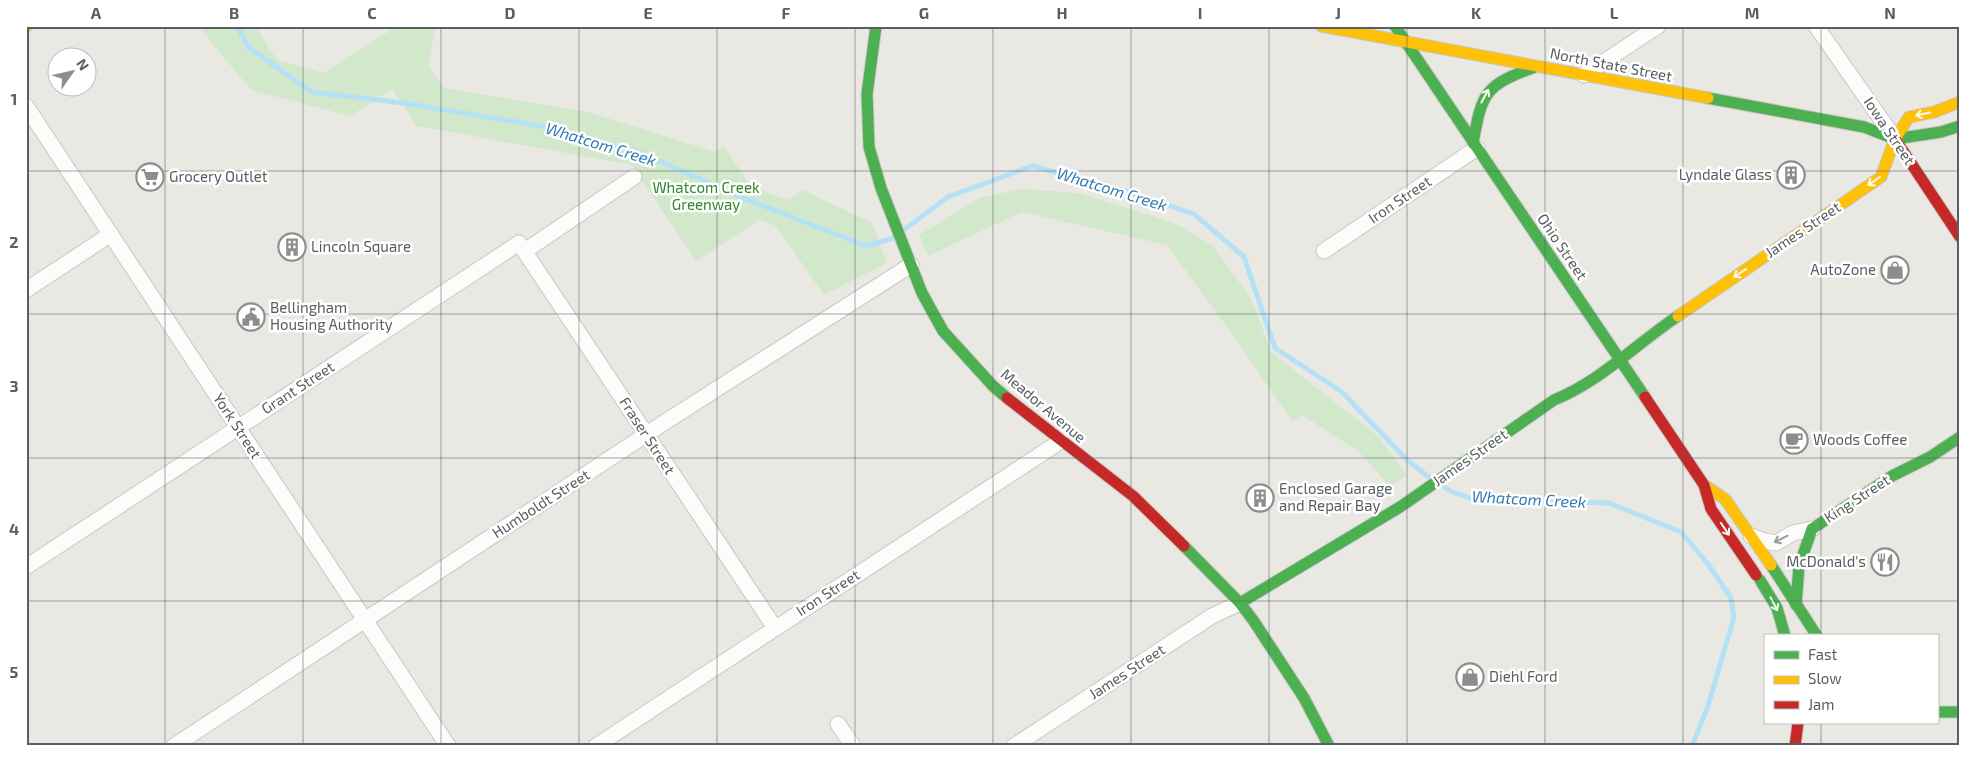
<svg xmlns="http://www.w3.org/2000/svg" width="1986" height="772" viewBox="0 0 1986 772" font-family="'Exo 2',sans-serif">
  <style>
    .green { fill: #d1e8cb }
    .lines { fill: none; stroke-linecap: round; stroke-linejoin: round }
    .stream { stroke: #b4e1f6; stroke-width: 5 }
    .street-casing { stroke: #c7c7c7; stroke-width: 17 }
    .fast-casing { stroke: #c7c7c6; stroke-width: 13 }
    .slow-casing { stroke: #c7c7c6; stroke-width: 13 }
    .jam-casing { stroke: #c7c7c6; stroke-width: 13 }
    .street { stroke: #fcfcfb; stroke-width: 15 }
    .fast { stroke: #4caf50; stroke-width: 11 }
    .slow { stroke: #ffc107; stroke-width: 11 }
    .jam { stroke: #c62828; stroke-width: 11 }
    .oneway { stroke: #f6fbf6 }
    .oneway2 { stroke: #9a9d9f }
    .grid { fill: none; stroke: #585e62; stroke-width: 1; stroke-opacity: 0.55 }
    .labels { text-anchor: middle; stroke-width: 5; stroke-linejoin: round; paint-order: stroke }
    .street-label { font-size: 15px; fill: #585e62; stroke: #fff }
    .poi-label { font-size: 15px; fill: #585e62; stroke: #fff; text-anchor: start }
    .park-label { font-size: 15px; fill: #30862c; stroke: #fff }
    .water-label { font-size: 16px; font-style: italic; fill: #307bb2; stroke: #fff }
    .neatline { fill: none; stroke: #585e62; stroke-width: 2 }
    .grid-label { font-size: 16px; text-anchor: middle; font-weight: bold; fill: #585e62 }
  </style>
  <rect width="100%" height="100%" fill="#eae8e2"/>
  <g class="green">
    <path d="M198,26H255L277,60L323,73L391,30L392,26H436L428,65L444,88L588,112L715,152L724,146L751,187L788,200L803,190L872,223L887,263L824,295L776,226L759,220L696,261L632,165L417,126L392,89L350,116L251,90Z"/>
    <path d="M1021,189L1079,193L1174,223L1212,245L1252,300L1271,352L1378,436L1407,475L1390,486L1358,451L1302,415L1292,421L1230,331L1167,245L1022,212L928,256L919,235L979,198Z"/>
  </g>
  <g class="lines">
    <g class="stream">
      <path d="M237,26L248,47L312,92L403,103L541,126L644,154L738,196L866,246L894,238"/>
      <path d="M902,231L948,197L1032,166L1133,193L1194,214L1244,257L1275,348L1342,392L1407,460L1430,478"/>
      <path d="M1441,485L1452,492L1476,500L1609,503L1681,532L1708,564L1731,598L1734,617L1708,706L1692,746"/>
    </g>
    <g class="street-casing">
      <g id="street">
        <path d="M1816,26L1895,139"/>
        <path d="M1584,75L1658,26"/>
        <path d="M26,106L448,746"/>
        <path d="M525,251L634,177"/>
        <path d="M1324,251L1477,148"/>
        <path d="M26,290L111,234"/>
        <path d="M1751,536L1765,541L1776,543L1793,533L1812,529"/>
        <path d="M26,567L519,243L775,628"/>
        <path d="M838,724L853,746"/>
        <path d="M174,746L665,422L911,265"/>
        <path d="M596,746L1061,441"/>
        <path d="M1014,746L1212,616L1240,603"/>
      </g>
    </g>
    <g class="fast-casing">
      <g id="fast">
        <path d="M876,26L867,94L869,147L881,188L922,293L943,331L993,386L1007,398"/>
        <path d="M1395,26L1645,397"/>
        <path d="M1708,98L1864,127L1895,139L1941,132L1960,126"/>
        <path d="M1473,143C1482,92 1485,85 1535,67"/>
        <path d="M1812,529L1892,476L1930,457L1960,437"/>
        <path d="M1184,546L1240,603L1253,620L1304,698L1329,746"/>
        <path d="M1771,565L1817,636"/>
        <path d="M1760,580L1777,608L1785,636"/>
        <path d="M1240,603L1400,507L1554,400C1601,381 1636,344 1678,316"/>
        <path d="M1796,605L1799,566L1812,529"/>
        <path d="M1937,712H1960"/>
      </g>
    </g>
    <g class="slow-casing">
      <g id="slow">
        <path d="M26,26H27"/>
        <path d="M1321,26L1708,98"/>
        <path d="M1678,316L1881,177L1895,139L1909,117L1934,112L1960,102"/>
        <path d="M1704,485L1725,499L1771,565"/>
      </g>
    </g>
    <g class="jam-casing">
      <g id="jam">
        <path d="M1895,139L1960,237"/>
        <path d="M1645,397L1704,485L1711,509L1756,575"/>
        <path d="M1007,398L1133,496L1184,546"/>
        <path d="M1795,746L1798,723"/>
      </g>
    </g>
    <use href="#street" class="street"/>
    <use href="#fast" class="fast"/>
    <use href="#slow" class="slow"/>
    <use href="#jam" class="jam"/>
  </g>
  <defs><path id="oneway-shaft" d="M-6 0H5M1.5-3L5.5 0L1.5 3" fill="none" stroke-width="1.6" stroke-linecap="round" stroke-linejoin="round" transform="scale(1.25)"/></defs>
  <g class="oneway">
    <use href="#oneway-shaft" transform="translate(1485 96) rotate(-61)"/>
    <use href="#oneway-shaft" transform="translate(1923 114) rotate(169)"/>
    <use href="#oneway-shaft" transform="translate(1874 181) rotate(145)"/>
    <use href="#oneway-shaft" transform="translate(1740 273) rotate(146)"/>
    <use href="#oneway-shaft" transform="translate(1725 529) rotate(56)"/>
    <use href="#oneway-shaft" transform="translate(1774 604) rotate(62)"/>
  </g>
  <use class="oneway2" href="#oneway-shaft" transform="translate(1781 539) rotate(154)"/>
  <path class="grid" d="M165,26V746M303,26V746M441,26V746M579,26V746M717,26V746M855,26V746M993,26V746M1131,26V746M1269,26V746M1407,26V746M1545,26V746M1683,26V746M1821,26V636M26,171H1960M26,314H1960M26,458H1960M26,601H1960M1821,723V746"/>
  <defs>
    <g id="building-ring" transform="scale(1.4375)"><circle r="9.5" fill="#fff" stroke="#8b8e8f" stroke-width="1.5"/><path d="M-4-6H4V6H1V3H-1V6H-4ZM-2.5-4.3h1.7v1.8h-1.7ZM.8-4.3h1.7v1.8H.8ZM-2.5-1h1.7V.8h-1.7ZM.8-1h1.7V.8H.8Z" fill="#8b8e8f"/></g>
    <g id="supermarket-ring" transform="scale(1.4375)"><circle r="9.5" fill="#fff" stroke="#8b8e8f" stroke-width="1.5"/><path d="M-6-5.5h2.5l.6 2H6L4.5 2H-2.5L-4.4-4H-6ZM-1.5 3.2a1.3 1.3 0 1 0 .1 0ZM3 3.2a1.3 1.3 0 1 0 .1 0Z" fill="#8b8e8f"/></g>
    <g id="shop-ring" transform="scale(1.4375)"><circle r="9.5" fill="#fff" stroke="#8b8e8f" stroke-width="1.5"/><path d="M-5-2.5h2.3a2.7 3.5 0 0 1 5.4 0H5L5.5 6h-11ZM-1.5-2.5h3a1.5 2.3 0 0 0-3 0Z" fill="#8b8e8f"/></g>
    <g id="civic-ring" transform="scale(1.4375)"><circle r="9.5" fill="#fff" stroke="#8b8e8f" stroke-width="1.5"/><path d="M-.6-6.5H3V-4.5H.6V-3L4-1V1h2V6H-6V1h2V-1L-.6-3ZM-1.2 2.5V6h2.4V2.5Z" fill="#8b8e8f"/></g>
    <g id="cafe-ring" transform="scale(1.4375)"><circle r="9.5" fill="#fff" stroke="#8b8e8f" stroke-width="1.5"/><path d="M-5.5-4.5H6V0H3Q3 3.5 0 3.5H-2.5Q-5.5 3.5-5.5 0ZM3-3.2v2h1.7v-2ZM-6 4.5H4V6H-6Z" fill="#8b8e8f"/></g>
    <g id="restaurant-ring" transform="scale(1.4375)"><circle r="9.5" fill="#fff" stroke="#8b8e8f" stroke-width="1.5"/><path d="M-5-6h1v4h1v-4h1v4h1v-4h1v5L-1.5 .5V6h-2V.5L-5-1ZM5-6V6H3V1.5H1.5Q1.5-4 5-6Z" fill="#8b8e8f"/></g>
  </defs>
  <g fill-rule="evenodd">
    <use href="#building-ring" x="1791" y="175"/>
    <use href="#supermarket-ring" x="150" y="177"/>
    <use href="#building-ring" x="292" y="247"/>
    <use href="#shop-ring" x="1895" y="270"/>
    <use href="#civic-ring" x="251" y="317"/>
    <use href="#cafe-ring" x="1794" y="440"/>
    <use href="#building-ring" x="1260" y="498"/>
    <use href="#restaurant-ring" x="1885" y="562"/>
    <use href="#shop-ring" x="1470" y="677"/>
  </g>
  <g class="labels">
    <g class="street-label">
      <text transform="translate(1611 65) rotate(11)" y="5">North State Street</text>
      <text transform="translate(1889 131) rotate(56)" y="5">Iowa Street</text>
      <text transform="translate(1400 200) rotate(-34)" y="5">Iron Street</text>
      <text transform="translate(1803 230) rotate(-34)" y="5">James Street</text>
      <text transform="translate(1562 247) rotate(56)" y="5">Ohio Street</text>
      <text transform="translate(298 388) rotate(-33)" y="5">Grant Street</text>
      <text transform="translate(1043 406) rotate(40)" y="5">Meador Avenue</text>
      <text transform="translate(237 426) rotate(57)" y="5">York Street</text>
      <text transform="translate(647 436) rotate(57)" y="5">Fraser Street</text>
      <text transform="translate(1470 458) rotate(-35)" y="5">James Street</text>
      <text transform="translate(1857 499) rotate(-33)" y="5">King Street</text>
      <text transform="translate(541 504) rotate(-33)" y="5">Humboldt Street</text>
      <text transform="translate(828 593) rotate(-33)" y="5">Iron Street</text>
      <text transform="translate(1127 672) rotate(-33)" y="5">James Street</text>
    </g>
    <g class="poi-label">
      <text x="1772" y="180" text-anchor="end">Lyndale Glass</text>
      <text x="169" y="182">Grocery Outlet</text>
      <text x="311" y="252">Lincoln Square</text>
      <text x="1876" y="275" text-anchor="end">AutoZone</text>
      <text x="270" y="313">Bellingham<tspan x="270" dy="17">Housing Authority</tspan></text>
      <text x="1813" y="445">Woods Coffee</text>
      <text x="1279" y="494">Enclosed Garage<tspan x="1279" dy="17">and Repair Bay</tspan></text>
      <text x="1866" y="567" text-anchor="end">McDonald's</text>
      <text x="1489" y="682">Diehl Ford</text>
    </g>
    <g class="park-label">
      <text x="706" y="193">Whatcom Creek<tspan x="706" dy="17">Greenway</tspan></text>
    </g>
    <g class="water-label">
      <text transform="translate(601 144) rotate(17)" y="6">Whatcom Creek</text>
      <text transform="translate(1112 189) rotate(17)" y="6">Whatcom Creek</text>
      <text transform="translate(1529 499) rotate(3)" y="6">Whatcom Creek</text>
    </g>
  </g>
  <rect width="1986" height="772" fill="none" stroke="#ffffff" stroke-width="55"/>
  <rect x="1764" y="634" width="175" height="90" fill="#ffffff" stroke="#bcbfc0"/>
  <rect x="1774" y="651" width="25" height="8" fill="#4caf50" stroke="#bcbfc0"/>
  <text x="1808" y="660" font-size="15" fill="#585e62">Fast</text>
  <rect x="1774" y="676" width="25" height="8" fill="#ffc107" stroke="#bcbfc0"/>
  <text x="1808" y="684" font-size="15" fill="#585e62">Slow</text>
  <rect x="1774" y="701" width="25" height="8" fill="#c62828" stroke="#bcbfc0"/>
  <text x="1808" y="710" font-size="15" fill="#585e62">Jam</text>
  <g transform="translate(72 72) rotate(56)"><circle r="24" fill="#ffffff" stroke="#bcbfc0"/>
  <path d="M0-4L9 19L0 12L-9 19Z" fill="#8b8e8f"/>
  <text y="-8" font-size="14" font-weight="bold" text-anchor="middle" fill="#585e62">N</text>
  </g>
  <rect x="28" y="28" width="1930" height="716" class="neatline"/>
  <g class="grid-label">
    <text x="96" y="19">A</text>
    <text x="234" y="19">B</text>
    <text x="372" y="19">C</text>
    <text x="510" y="19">D</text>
    <text x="648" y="19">E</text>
    <text x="786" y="19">F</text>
    <text x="924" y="19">G</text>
    <text x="1062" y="19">H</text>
    <text x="1200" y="19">I</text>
    <text x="1338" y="19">J</text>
    <text x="1476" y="19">K</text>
    <text x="1614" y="19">L</text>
    <text x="1752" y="19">M</text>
    <text x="1890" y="19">N</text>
    <text x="14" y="105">1</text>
    <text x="14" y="248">2</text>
    <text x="14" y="392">3</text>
    <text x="14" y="535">4</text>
    <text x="14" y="678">5</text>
  </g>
</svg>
